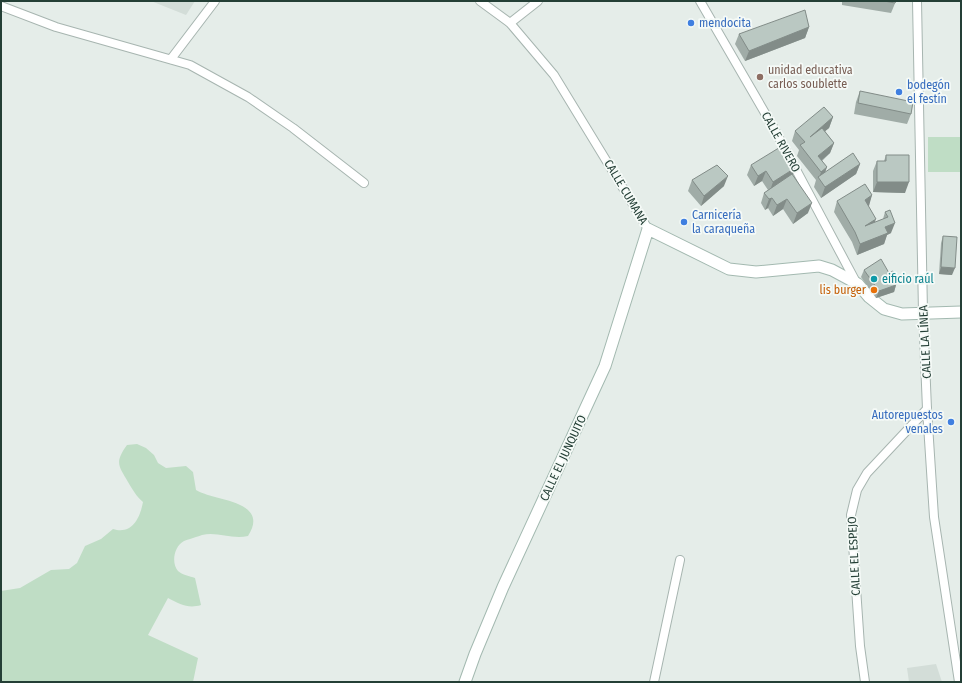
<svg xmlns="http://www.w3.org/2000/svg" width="962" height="683" viewBox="0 0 962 683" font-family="'Fira Sans Condensed',sans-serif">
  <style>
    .built { fill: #d3ddd8 }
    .green { fill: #bfddc5 }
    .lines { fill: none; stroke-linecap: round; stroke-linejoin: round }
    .street-casing { stroke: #a7b5b0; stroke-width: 10 }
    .secondary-casing { stroke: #a3b9b0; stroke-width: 13 }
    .street { stroke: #fff; stroke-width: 8 }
    .secondary { stroke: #fff; stroke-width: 11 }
    .wall { fill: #a0aca7 }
    .shaded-wall { fill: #828c88 }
    .building { fill: #bac8c2; stroke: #828c88 }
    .shop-dot { fill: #3f7fe0; stroke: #f5faf7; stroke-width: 1.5 }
    .education-dot { fill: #8d6e63; stroke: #f5faf7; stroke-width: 1.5 }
    .culture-dot { fill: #0f9aa8; stroke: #f5faf7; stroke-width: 1.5 }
    .food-dot { fill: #e8710a; stroke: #f5faf7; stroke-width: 1.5 }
    .labels { text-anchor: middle; stroke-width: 3.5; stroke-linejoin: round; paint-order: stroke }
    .shop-label { font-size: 12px; fill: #366cbe; stroke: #f5faf7; text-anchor: start }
    .education-label { font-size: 12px; fill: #785e54; stroke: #f5faf7; text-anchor: start }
    .street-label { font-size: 12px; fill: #243f36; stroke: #f5faf7 }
    .culture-label { font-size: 12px; fill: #0d838f; stroke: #f5faf7; text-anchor: start }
    .food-label { font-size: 12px; fill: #c56008; stroke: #f5faf7; text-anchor: end }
  </style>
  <rect width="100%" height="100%" fill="#e5ede9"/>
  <g class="built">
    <path d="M151,1H195L186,15Z"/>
    <path d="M936,664L942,682H909L907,668Z"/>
  </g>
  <g class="green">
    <rect x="928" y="137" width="33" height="35"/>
    <path d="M137,444L146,448L154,455L158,463L166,468L186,466L193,472L196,490C213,501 271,500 248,536C232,540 217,531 202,535C200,536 186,540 184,541C174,546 171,563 178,571C182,575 190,576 195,578L201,605C188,609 180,604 168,598L148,635L198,658L193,682H1V591L20,588L51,570L69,569L77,563L85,546L101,539L113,529C132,535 140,518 143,502C136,496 133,490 128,482C119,466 114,463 127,445Z"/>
  </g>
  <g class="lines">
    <g class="street-casing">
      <g id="street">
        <path d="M480,1L510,23L554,75L648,229"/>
        <path d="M700,1L776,132L857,284"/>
        <path d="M917,1L923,312L927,409L934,517L959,682"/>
        <path d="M1,6L56,27L190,65L248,97L293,128L364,183"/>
        <path d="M510,23L538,1"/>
        <path d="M171,59L215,1"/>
        <path d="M654,682L680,560"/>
        <path d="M865,682L860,646L851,515L857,490L867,473L927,409"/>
      </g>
    </g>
    <g class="secondary-casing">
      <path id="secondary" d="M465,682L475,654L503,587L605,366L648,229L729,269L756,272L819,266L832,270L858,284L869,297L884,309L902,314L961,312"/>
    </g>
    <use href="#street" class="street"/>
    <use href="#secondary" class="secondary"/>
  </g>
  <g class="wall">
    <path d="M842,1H896L891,13L842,5Z"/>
    <path d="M809,27L805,38L745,61L735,44L739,34Z"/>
    <path d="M860,91L911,114L907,124L854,114L856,102Z"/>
    <path d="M833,117L829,128L825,131L834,143L830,153L822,161L827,167L825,172L860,164L856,174L821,198L814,187L816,180L797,156L799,150L792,141L795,131Z"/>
    <path d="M886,155L905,193L873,192V171L877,161H884Z"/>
    <path d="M751,165L793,175L808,213L793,224L783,209L773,216L768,208L765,210L761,203L764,193L768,190L762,181L754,186L747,175Z"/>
    <path d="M692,180L724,186L701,206L688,191Z"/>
    <path d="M872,195L868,206L875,222L883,219L885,212L890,210L891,233L887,235L884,244L857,255L852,242L834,212L837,201Z"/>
    <path d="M943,236L952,275L939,274L941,243Z"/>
    <path d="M864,270L889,273L896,285L894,292L876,298L861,277Z"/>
  </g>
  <g class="shaded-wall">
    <path d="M809,27L805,38L745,61L749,51Z"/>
    <path d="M833,117L829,128L806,147L810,137Z"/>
    <path d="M834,143L830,153L816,165L818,156Z"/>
    <path d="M860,164L856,174L821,198L825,187Z"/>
    <path d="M827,167L823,178H819L821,172Z"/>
    <path d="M795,168L791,179L769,193L773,182Z"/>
    <path d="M766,171L762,181L754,186L758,176Z"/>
    <path d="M728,176L724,186L701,206L704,196Z"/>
    <path d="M877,182H909L905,193L873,192Z"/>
    <path d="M872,195L869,206L861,210L865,200Z"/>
    <path d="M772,198L768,208L765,210L769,199Z"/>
    <path d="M787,199L783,209L773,216L777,205Z"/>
    <path d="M812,203L808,213L793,224L797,213Z"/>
    <path d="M876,219L872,229L865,226Z"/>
    <path d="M895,223L891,233L887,235L884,244L857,255L860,244L885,227Z"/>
    <path d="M941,267L955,268L952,275L939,274Z"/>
    <path d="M896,285L894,292L876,298L879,291Z"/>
  </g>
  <g class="building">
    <path d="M884,1H896L895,3Z"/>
    <path d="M805,10L809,27L749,51L739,34Z"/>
    <path d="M860,91L913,102L911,114L858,103Z"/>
    <path d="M824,107L833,117L810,137L822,128L834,143L818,156L827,167L821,172L800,145L805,142L795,131Z"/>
    <path d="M782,146L795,168L773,182L766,171L758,176L751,165Z"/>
    <path d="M853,153L860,164L825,187L818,177Z"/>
    <path d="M886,155H909V182H877V161H886Z"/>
    <path d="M717,165L728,176L704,196L692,180Z"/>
    <path d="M792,174L812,203L797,213L787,199L777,205L772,198L769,199L764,193Z"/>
    <path d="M865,184L872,195L865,200L876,219L865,226L888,217L885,212L890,210L895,223L885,227L888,233L860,244L855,232L837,201Z"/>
    <path d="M943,236L957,237L955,268L941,267Z"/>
    <path d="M881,259L889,273L893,271L896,285L879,291L864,270Z"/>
  </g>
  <g class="shop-dot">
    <circle cx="691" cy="23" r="4"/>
    <circle cx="899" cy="92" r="4"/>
    <circle cx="684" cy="222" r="4"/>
    <circle cx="951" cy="422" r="4"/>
  </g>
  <circle class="education-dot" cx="760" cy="77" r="4"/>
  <circle class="culture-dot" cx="874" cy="279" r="4"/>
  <circle class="food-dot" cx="874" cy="290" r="4"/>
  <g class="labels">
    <g class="shop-label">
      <text x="699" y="27">mendocita</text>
      <text x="907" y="89">bodegón<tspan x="907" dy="14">el festín</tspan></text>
      <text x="692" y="219">Carnicería<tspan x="692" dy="14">la caraqueña</tspan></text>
      <text x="943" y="419" text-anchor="end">Autorepuestos<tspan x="943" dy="14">venales</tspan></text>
    </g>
    <g class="education-label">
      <text x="768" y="74">unidad educativa<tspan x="768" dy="14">carlos soublette</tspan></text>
    </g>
    <g class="street-label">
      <text transform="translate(781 142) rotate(61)" y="4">CALLE RIVERO</text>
      <text transform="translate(626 192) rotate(59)" y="4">CALLE CUMANA</text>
      <text transform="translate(925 342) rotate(-93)" y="4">CALLE LA LÍNEA</text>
      <text transform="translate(563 458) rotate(-65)" y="4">CALLE EL JUNQUITO</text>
      <text transform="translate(854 556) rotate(-93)" y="4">CALLE EL ESPEJO</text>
    </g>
    <g class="culture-label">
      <text x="882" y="283">eificio raúl</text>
    </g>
    <g class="food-label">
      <text x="866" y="294">lis burger</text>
    </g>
  </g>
  <rect width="962" height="683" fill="none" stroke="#243f36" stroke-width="4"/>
</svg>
